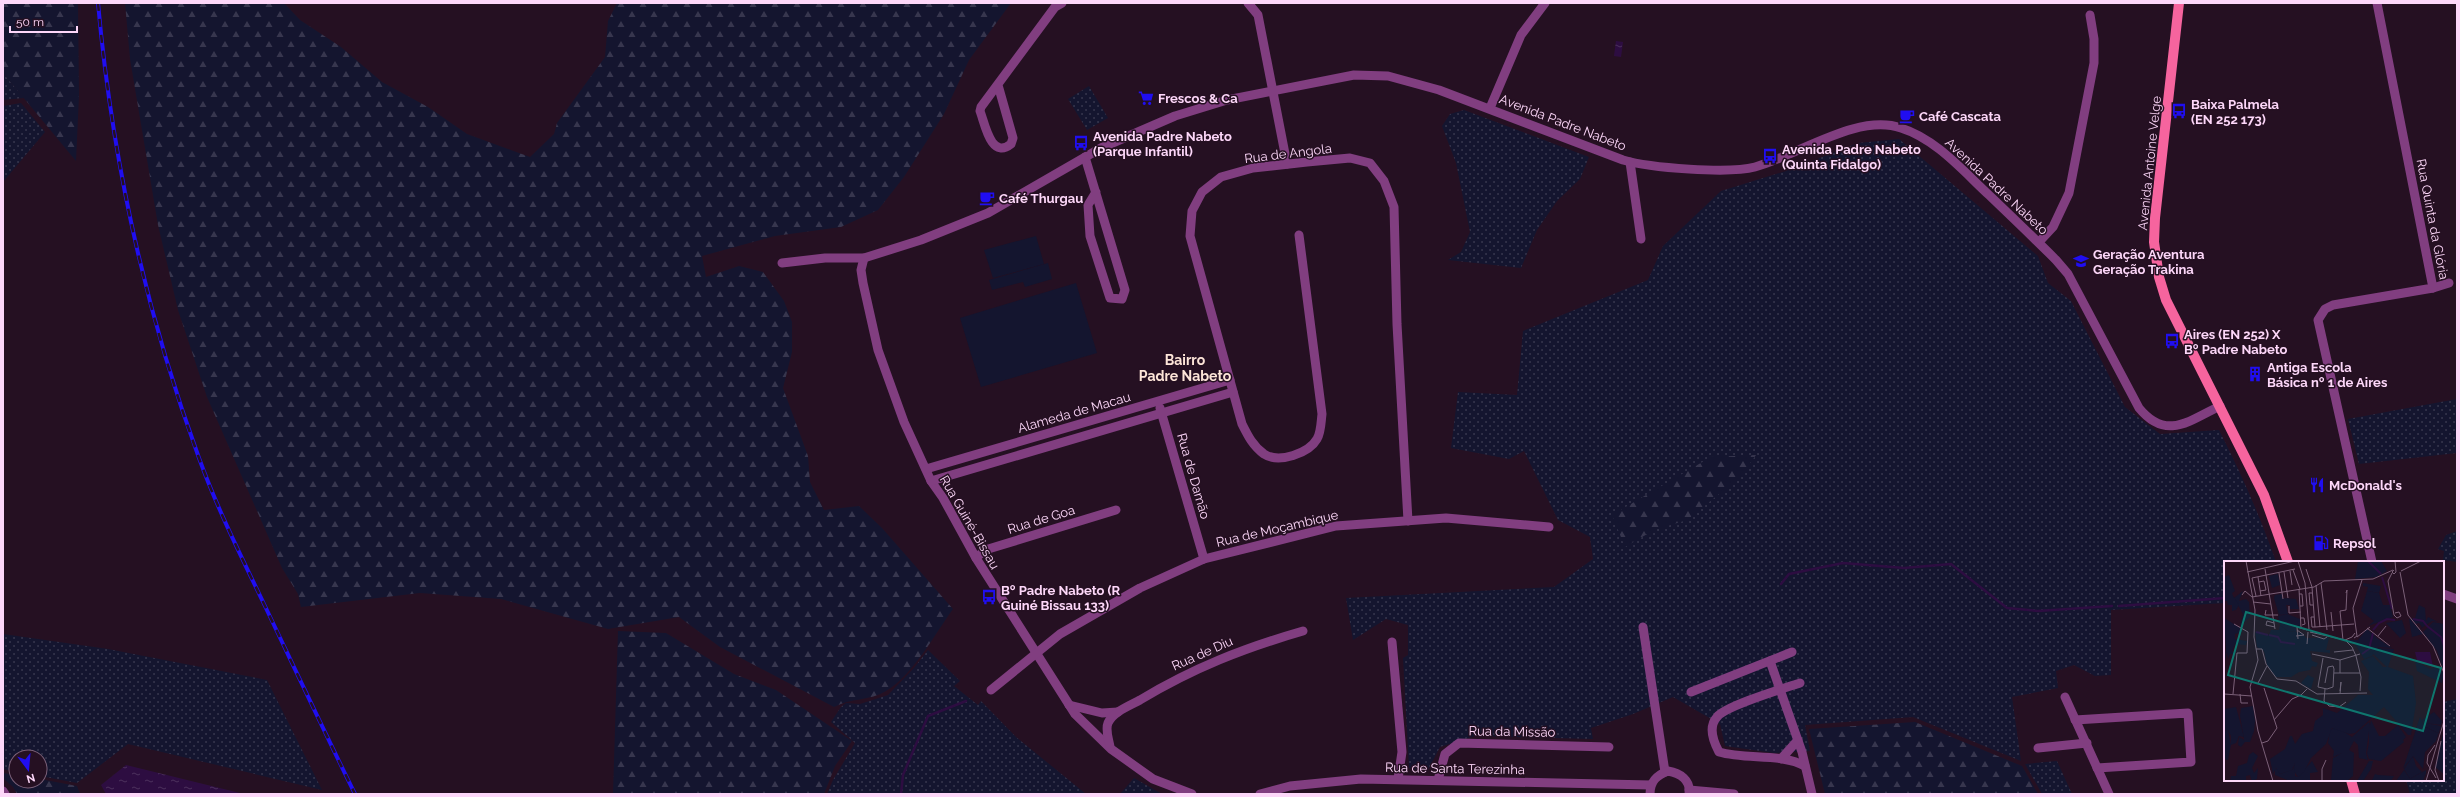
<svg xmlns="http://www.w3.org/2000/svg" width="2460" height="797" viewBox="0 0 2460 797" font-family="Raleway,sans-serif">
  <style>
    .grass { fill: url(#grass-dots) }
    .forest { fill: url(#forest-firs) }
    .pitch { fill: #14152f }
    .water { fill: url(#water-ripples) }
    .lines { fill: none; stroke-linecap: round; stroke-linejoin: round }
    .stream { stroke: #2d0d41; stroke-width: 2.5 }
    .minor { stroke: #813e80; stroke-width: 9 }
    .major { stroke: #f6649e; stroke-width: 10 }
    .rail-casing { stroke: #200ef1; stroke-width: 4 }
    .rail { stroke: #251022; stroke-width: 2.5; stroke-dasharray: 8; stroke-linecap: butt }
    .labels { text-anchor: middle; stroke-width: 3; stroke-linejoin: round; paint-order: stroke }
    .poi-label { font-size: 13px; font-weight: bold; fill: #fdd7f9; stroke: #251022; text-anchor: start }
    .street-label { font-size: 13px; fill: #fdd7f9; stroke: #251022 }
    .neighbourhood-label { font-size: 14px; font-weight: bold; fill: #fde5d8; stroke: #251022 }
    .inset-river { fill: none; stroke: #2d0d41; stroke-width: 2 }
    .inset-road { fill: none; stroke: #7b6078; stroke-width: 1 }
    .view { fill: #0f766e; fill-opacity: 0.15; stroke: #0f766e; stroke-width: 2 }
    .inset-edge { fill: none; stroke: #fdd7f9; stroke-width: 2 }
  </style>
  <defs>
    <pattern id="grass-dots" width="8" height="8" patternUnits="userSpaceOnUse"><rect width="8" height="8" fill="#14152f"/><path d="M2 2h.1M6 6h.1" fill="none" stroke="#37364e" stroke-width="1.8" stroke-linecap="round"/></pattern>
    <pattern id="forest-firs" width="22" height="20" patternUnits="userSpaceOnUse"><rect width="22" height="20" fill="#14152f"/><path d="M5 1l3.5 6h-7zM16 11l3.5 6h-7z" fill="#37364e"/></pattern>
    <pattern id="water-ripples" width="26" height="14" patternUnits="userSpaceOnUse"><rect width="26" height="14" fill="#2d0d41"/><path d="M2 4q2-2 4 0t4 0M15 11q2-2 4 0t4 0" fill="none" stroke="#4c305d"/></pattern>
  </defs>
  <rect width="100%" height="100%" fill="#251022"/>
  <g class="grass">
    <path d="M3,73L24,98L3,100Z"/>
    <path d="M1089,86L1108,118L1087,130L1068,99Z"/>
    <path d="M21,103L45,132L3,182V106Z"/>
    <path d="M1464,110L1589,157L1580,179L1557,201L1537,230L1521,268L1448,260L1461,252L1470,232L1456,163L1442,126L1450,114Z"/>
    <path d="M1899,139L2038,256L2048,283L2071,301L2125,407L2160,434L2219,430C2241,473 2260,516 2276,562H2225V603L2111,610V675L2095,676L2074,665L2056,671L2058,688L2012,697L2021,761L1913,717L1805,725L1810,751L1774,753L1725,746L1720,724L1673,697L1633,714L1591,728L1593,739L1475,736L1440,747L1427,772L1409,768L1403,658L1408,655V625L1386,619L1353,640L1346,598L1554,587L1593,559L1590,537L1558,520L1524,451L1509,459L1451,448L1458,392L1517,395L1523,331L1648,280L1663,246L1721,191L1786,171L1858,143Z"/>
    <path d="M2457,399V453L2359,464L2348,419Z"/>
    <path d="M2457,531V562L2443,560L2444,551L2438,549L2446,535Z"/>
    <path d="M3,634L108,649L267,680L322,790L128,744L77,783L40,776V757H16V772L3,769Z"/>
    <path d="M928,650L960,681L954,686L978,705L981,701L1016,737L1086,794H827L833,780L855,743L831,722L841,707L846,703L860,704L888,695L914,668Z"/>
    <path d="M2457,699V794H2410L2406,780H2443V702Z"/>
    <path d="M2057,761L2072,794H2042L2025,764Z"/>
    <path d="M1134,778L1162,794H1120Z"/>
  </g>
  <g class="forest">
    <path d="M3,3H78L79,96L76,161L3,73Z"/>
    <path d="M125,3H284L300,20L341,47L382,82L428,107L467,134L530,157L554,134L557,123L605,57L608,21L617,3H1011L969,60L944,114L904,177L878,210L841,227L775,236L702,256L706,277L739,266L763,272L784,301L792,322V352L783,388L808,456L810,482L824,510L859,506L882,528L953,609C935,634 913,675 886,691C870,701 850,698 834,707L720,647L679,617L608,629L501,599L420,593L301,607L298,594L282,568L207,397L178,310L158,225L130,59Z"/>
    <path d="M1756,455L1740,477L1687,520L1654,530L1625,547L1612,515L1711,457Z"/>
    <path d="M618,631L666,633L734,674L776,690L852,741L835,766L824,794H613Z"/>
    <path d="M1915,722L2022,766L2038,794H1825L1809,729Z"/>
    <path d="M3,773L16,775V781L40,779L77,786L80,794H17L13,787L3,778Z"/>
  </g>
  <g class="pitch">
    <path d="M1036,236L1044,264L993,278L984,250Z"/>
    <path d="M1048,263L1052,279L1025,287L1023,282L992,290L989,280Z"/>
    <path d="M1076,283L1097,353L981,387L960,318Z"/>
  </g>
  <g class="water">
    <path d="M1616,41L1623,42L1621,57L1614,56Z"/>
    <path d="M126,765L244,794H106L101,785Z"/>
  </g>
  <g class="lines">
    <g class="stream">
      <path d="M1781,584L1789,574L1843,563L1904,568L1951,564L2007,608L2038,611L2112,606"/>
      <path d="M2119,606L2225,598"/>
      <path d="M901,794L903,775L928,716L966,701"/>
    </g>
    <g class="minor">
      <path d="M1248,3L1258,15L1287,164"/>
      <path d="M998,85L1013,138L1011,144C991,160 985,124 980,111L981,107L1055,7L1062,3"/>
      <path d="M1490,108L1521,35L1545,3"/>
      <path d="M1085,157L1125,290L1122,299L1110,298L1090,236L1088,205L1096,192"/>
      <path d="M1630,162L1641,239"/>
      <path d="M1299,235L1322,414C1321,422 1321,433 1317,439C1309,453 1279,464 1264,454C1253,446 1248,436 1242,424L1190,236L1192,211L1202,192L1221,177L1253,168L1307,162L1350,158L1370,163L1384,181L1394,207L1397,324L1408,521"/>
      <path d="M2039,242L2053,227L2069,193L2094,63V39L2090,15"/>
      <path d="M864,258L861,270L863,283L878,350L904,422L931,481L943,498L976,558L1075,714L1111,749L1153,779L1192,794"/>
      <path d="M782,263L825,258H864L921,240L988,213L1101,148L1175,116L1227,100L1354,75L1388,76L1439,90L1623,160C1650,168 1729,174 1755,167C1799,155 1857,113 1901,128C1936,139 1963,171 1989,195C2012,217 2034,238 2056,260L2068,274L2139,408C2166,441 2189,421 2220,406"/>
      <path d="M2433,288L2449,283"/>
      <path d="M1160,408L1204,559"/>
      <path d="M926,469L1230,380"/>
      <path d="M931,481L1233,392"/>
      <path d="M976,558L985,550L1116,510"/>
      <path d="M2372,562L2318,320L2325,309L2333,305L2433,288L2377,3"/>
      <path d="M2443,594L2457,599"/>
      <path d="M1643,627L1665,772"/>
      <path d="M1392,642L1402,752L1398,779"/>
      <path d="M1770,661L1802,752L1812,794"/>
      <path d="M1800,683C1785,688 1725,706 1717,717C1708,727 1713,741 1719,752C1746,760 1782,753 1805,766"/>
      <path d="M991,690L1060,634L1140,588L1204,559L1336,526L1446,518L1549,527"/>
      <path d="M1691,692L1792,652"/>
      <path d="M2065,697L2109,794"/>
      <path d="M1069,705L1102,713L1118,712"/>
      <path d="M2075,720L2188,713L2191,762L2097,768"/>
      <path d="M1110,747C1109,740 1105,730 1108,723C1113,712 1129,706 1140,700C1193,668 1244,648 1303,631"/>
      <path d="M2038,748L2087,743"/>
      <path d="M1781,759L1798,740"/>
      <path d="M1438,780L1445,754L1459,743L1609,747"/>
      <path d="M1689,790L1734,794"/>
      <path d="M3,791L5,794"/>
      <path d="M1260,794L1290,786L1361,779L1651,785"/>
      <path d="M1650,794C1650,781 1657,775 1668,771C1680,773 1691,780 1689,794"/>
    </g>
    <g class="major">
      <path d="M2179,3L2155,218L2154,242L2159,277L2166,300L2264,495L2288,562"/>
      <path d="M2351,780L2355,794"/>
    </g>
    <g class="rail-casing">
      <path id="rail" d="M98,3C112,159 145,310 199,458C217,508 241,556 264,604C294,667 324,731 355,794"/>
    </g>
    <use href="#rail" class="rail"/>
  </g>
  <defs>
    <g id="supermarket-bare" transform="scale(1.2)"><path d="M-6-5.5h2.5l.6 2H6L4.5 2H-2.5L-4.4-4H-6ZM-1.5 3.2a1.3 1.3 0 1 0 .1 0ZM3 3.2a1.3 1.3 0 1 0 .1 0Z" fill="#200ef1" stroke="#251022" stroke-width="2.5" paint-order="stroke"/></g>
    <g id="bus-bare" transform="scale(1.2)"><path d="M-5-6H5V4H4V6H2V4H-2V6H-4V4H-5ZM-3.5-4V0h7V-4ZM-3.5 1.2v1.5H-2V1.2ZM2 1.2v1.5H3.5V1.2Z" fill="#200ef1" stroke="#251022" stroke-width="2.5" paint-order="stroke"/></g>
    <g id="cafe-bare" transform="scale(1.2)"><path d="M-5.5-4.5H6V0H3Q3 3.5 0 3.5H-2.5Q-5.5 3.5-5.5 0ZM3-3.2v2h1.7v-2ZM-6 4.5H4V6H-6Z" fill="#200ef1" stroke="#251022" stroke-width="2.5" paint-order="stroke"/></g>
    <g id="school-bare" transform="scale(1.2)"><path d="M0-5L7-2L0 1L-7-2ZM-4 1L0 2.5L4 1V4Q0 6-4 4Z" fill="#200ef1" stroke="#251022" stroke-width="2.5" paint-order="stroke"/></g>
    <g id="building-bare" transform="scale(1.2)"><path d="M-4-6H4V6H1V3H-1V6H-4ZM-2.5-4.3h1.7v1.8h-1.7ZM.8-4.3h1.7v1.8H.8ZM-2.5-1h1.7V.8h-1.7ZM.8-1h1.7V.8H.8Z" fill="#200ef1" stroke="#251022" stroke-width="2.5" paint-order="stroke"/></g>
    <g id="restaurant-bare" transform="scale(1.2)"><path d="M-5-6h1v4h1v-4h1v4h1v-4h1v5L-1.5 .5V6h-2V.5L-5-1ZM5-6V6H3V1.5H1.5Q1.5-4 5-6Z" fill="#200ef1" stroke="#251022" stroke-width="2.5" paint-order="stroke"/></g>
    <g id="fuel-bare" transform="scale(1.2)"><path d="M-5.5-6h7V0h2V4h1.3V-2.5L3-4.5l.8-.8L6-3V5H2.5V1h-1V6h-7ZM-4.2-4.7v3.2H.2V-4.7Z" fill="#200ef1" stroke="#251022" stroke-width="2.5" paint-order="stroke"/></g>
  </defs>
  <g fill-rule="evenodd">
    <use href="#supermarket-bare" x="1146" y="98"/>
    <use href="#bus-bare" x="2179" y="111"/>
    <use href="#cafe-bare" x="1907" y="116"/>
    <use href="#bus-bare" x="1081" y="143"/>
    <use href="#bus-bare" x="1770" y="156"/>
    <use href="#cafe-bare" x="987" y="198"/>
    <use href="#school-bare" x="2081" y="261"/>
    <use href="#bus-bare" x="2172" y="341"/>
    <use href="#building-bare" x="2255" y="374"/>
    <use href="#restaurant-bare" x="2317" y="485"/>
    <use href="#fuel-bare" x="2321" y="543"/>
    <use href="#bus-bare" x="989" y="597"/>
  </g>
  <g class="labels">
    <g class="poi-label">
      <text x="1158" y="103">Frescos &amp; Ca</text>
      <text x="2191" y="109">Baixa Palmela<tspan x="2191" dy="15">(EN 252 173)</tspan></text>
      <text x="1919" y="121">Café Cascata</text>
      <text x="1093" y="141">Avenida Padre Nabeto<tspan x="1093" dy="15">(Parque Infantil)</tspan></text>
      <text x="1782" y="154">Avenida Padre Nabeto<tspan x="1782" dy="15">(Quinta Fidalgo)</tspan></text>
      <text x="999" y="203">Café Thurgau</text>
      <text x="2093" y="259">Geração Aventura<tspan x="2093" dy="15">Geração Trakina</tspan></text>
      <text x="2184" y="339">Aires (EN 252) X<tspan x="2184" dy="15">Bº Padre Nabeto</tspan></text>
      <text x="2267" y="372">Antiga Escola<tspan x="2267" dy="15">Básica nº 1 de Aires</tspan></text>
      <text x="2329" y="490">McDonald's</text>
      <text x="2333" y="548">Repsol</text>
      <text x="1001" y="595">Bº Padre Nabeto (R<tspan x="1001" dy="15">Guiné Bissau 133)</tspan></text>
    </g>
    <g class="street-label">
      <text transform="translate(1563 122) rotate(21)" y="5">Avenida Padre Nabeto</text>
      <text transform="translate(1288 153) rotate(-7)" y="5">Rua de Angola</text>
      <text transform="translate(2149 163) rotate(-84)" y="5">Avenida Antoine Velge</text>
      <text transform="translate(1997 186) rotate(43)" y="5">Avenida Padre Nabeto</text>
      <text transform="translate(2433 219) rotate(79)" y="5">Rua Quinta da Glória</text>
      <text transform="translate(1074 412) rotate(-16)" y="5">Alameda de Macau</text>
      <text transform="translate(1194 476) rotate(74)" y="5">Rua de Damão</text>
      <text transform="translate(1041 519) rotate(-17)" y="5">Rua de Goa</text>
      <text transform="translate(970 522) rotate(60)" y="5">Rua Guiné-Bissau</text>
      <text transform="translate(1277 528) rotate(-13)" y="5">Rua de Moçambique</text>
      <text transform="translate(1202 653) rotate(-24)" y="5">Rua de Diu</text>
      <text transform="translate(1512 731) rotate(1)" y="5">Rua da Missão</text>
      <text transform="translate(1455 768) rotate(1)" y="5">Rua de Santa Terezinha</text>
    </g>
    <g class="neighbourhood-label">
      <text x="1185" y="365">Bairro<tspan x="1185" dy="16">Padre Nabeto</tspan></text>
    </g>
  </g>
  <g transform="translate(2224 561)">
    <rect width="220" height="220" fill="#251022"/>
    <path d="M134,0H157L163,10L152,16L131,18ZM54,13L56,24L48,27L45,15ZM139,22L157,25L155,32L143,30L144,26L139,25ZM19,30L15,40L22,38L25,41L26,56L16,65L19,53L10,37ZM58,33V37L72,38L75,48H66V44H62L64,53L55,54L50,37L51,34ZM195,44L201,47L202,60L204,56L214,61H215L208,60L196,68L198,66L195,62L192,63L187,58L191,57ZM0,57L18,68V71L11,73V78L23,80L22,84L11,83L8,90L10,93H6L4,98L3,91L0,104L2,88ZM209,61L220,63V111L213,90L199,71ZM56,64L64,70L79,72L82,77H105L102,89H106V92L86,90L88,100L94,102L92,106L88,105L86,109L75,111L67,116H52L43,104L40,90L33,86L31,71L45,74L47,69H55ZM143,68L153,77L168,87L154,86L148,95L140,98L130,81L127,83L123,79H134ZM191,100L206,108L211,106L217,109L220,113L218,122L193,110ZM84,114L90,117L87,128L77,122ZM12,146L20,176L15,175L12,182L7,184V175L4,169L0,170V148ZM210,151L218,160L217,164L202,162L217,165L212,180L214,172L201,166L198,159ZM147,159L155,175H161L174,164L182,176L179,179L180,181L157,200L145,198L143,192L145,182V170L142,192L144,199L135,197L134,184L130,180L125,189L130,192L129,215L123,220H107L109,197L118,192L109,196L110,190L104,182L106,170L109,167L116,168L128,176L145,161L146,164ZM189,195L192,205L198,211L186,218L180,208ZM88,200L94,211L86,212V220H66L51,214V208H54L56,213L69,208L71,202V215L74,216ZM145,200H149L147,208L139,220H133ZM151,213L154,214L170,215L167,220L148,219Z" fill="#14152f"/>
    <path d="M5,14L11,30L8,32L9,35L15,44L12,49L8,50V44H4L3,40H0V16ZM143,30L155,32L159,44H166L169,56L144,65L150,60L137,50ZM63,53L76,58V66L72,65V71L64,70L56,64L54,55ZM185,58H186L199,73L188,76ZM178,59L182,72L176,77L162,62ZM153,87L170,88L164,106L189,115L192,142L187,174H184L160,146L131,172L125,173L108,167L102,183L87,197L80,211L74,216L70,210L71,202L68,209L56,213L52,207L49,213L46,198L61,188L66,175H68L71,183L78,173L89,170L91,160L99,154V147L113,152L134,134H149L144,128L145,111L137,100L149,95L159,106H163L148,92ZM29,145L31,160L30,170L26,181H21L17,186L14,184L15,176L20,179V177L16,155L17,147ZM196,156L201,166L214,172L212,180L201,191L199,208L189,195L179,208ZM4,169L7,184L4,199L0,198V170ZM219,173H220V213L211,206ZM29,191L34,195L28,207L30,212L34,207L33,218L28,220L26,214L22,215V220H6L7,215H12L14,205L23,202L25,194ZM180,209L186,218L202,209V212L199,220H172Z" fill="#14152f"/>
    <path d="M191,91H206L209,106L193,99Z" fill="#2d0d41"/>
    <path class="inset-river" d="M144,0L157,13M158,16L168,48M189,58L199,60L203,65M203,65L217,76L220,85M149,69L155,62L163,58L171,59M32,71L44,74M45,74L54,76L57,81L71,83M138,93L145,88L149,72"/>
    <path class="inset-road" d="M22,0L31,49L30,76L34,99L26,126L34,170L49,220M74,0L81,22L85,68M41,8L51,68M82,8L88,26M69,9L76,28M170,9L168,11L170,13L172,11L171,0M66,10L68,24M177,10L197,0M23,11L71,0M60,11L64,37M176,11L184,54L209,85L220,112M55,12L59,38M168,12L164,20L170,54L173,57L177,55L175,51L171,52M34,16L37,35M35,21L40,20L42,29L36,30M97,22L103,69M92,24L96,66M88,26L91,66M75,28L77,67M88,32H85L86,44H89M75,33H78L79,45H76M18,34L21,30L28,36L90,26L100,20L149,18L169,9M32,35L28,17L71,8M29,41L47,43M65,45V52L77,51M42,49L41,54H54M107,51L109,70M90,56H87L88,66H91M77,57H80L81,63L78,64M50,62L43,60L42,64L51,66M91,66L130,63M143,67L166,85M86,71L121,79L128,76L131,72M88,74L100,78L103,76M72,75L80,74L73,69M154,75L162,65M133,76L146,66M130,77L133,75L129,47L138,19M74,78L73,66L83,69M119,79L116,50L122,49L123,29L122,32M121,79L128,86L132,95L137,116L136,130M83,83L84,71M32,88H38L42,103L53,118L72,120L93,133L143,132M110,91L129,89M88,93L116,99L136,93M99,97L94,126L103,128L109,126L110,108L109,105L104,106L101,122M116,99V112M110,112H136M34,122L43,105M101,128L100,140L105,145L115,146L122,141M116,130L117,121L116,133M0,133L28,135M9,133L13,92H23L24,71L10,63M16,133L17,142H24M50,159L68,138L77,134L83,128M38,182L44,180L53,167L40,127M211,184L204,194L203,202L212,217M98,220V208L102,199M202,220L220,160M215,220L211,209L217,180"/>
    <path class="view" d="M22,51L217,107L199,170L4,114Z"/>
    <rect width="220" height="220" class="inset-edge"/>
  </g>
  <rect width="2460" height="797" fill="none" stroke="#fdd7f9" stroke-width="8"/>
  <g transform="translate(28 769) rotate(164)"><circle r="19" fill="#251022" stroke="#7b6078"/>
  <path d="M0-3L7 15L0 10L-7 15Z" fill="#200ef1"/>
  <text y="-6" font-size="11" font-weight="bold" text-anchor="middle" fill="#fdd7f9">N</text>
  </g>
  <path d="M10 26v6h67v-6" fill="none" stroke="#fdd7f9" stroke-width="2"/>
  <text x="16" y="26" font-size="12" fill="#fdd7f9" stroke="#251022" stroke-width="3" paint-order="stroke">50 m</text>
</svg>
